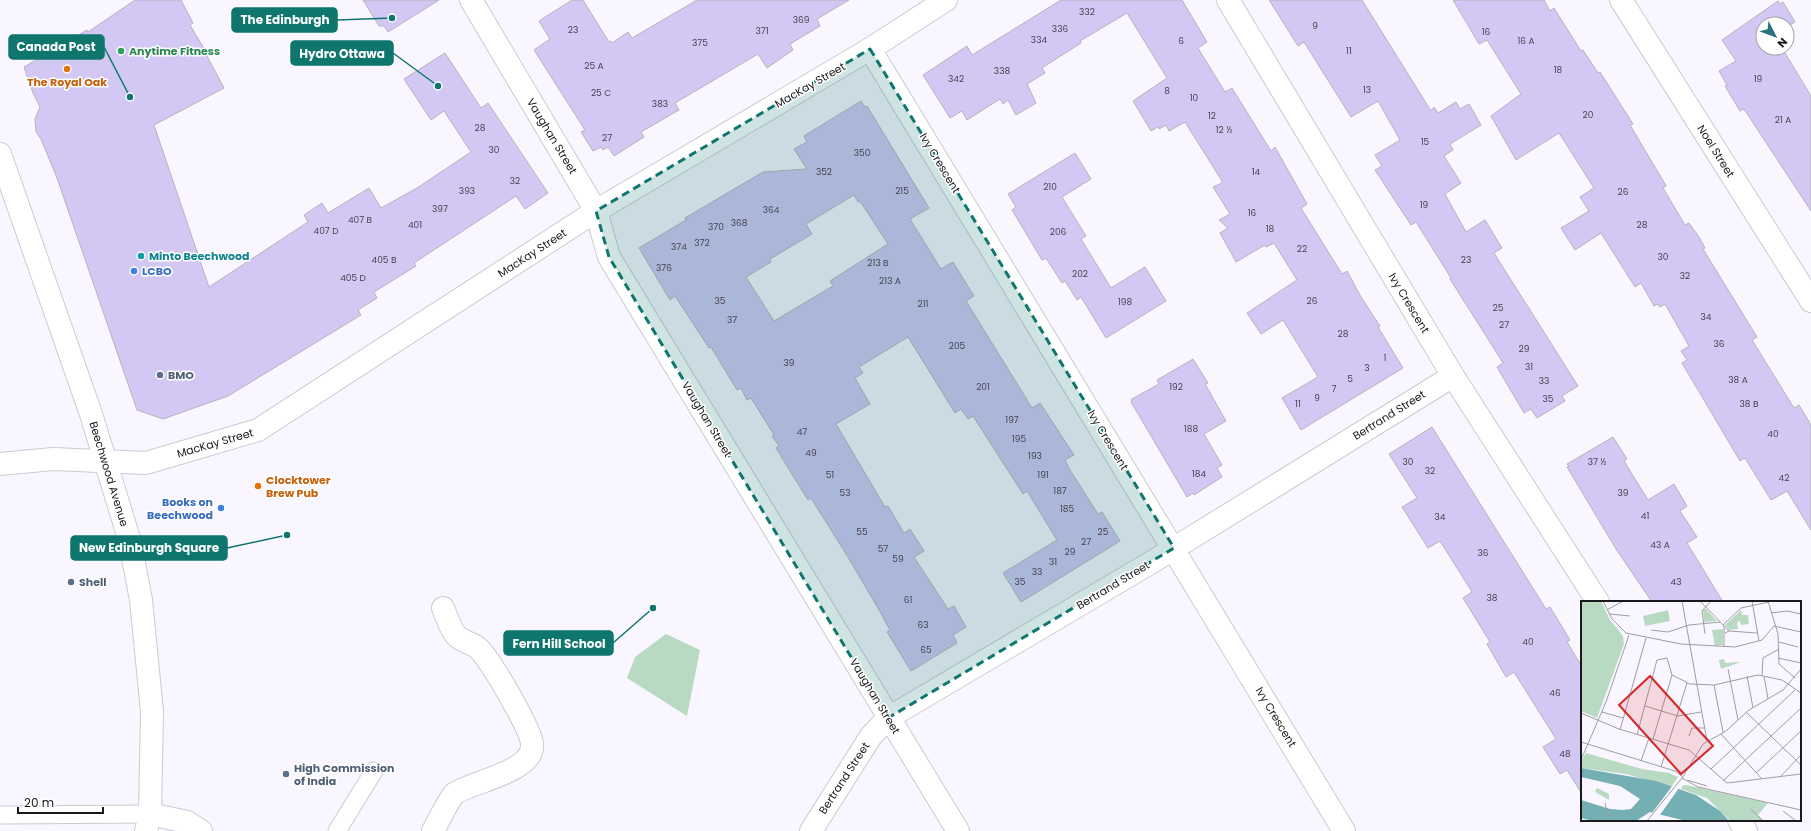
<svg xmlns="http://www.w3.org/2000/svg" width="1811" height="831" viewBox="0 0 1811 831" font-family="Poppins,sans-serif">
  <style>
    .green { fill: #b8dac3 }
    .building { fill: #d3c7f3; stroke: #b6b4bd; fill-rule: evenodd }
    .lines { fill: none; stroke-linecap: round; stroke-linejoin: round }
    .service-casing { stroke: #cdcad3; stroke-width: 19 }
    .minor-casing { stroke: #cdcad3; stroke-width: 24 }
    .tertiary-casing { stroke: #cdcad3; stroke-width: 24 }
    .secondary-casing { stroke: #cdcad3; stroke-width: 24 }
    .service { stroke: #fff; stroke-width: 17 }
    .minor { stroke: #fff; stroke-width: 22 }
    .tertiary { stroke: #fff; stroke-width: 22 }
    .secondary { stroke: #fff; stroke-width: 22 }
    .marked { fill: #0f766e; fill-opacity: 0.2; stroke: #0f766e; stroke-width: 3; stroke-dasharray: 8 5; stroke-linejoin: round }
    .leisure-dot { fill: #2e9e5b; stroke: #fff; stroke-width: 1.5 }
    .food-dot { fill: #e8710a; stroke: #fff; stroke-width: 1.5 }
    .culture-dot { fill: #0f9aa8; stroke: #fff; stroke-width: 1.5 }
    .shop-dot { fill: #3f7fe0; stroke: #fff; stroke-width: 1.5 }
    .service-dot { fill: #5c6f8a; stroke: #fff; stroke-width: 1.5 }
    .labels { text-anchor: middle; stroke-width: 3; stroke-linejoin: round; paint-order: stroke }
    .number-label { font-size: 9px; fill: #484451 }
    .leisure-label { font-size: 11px; font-weight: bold; fill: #27864d; stroke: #fff; text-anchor: start }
    .food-label { font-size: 11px; font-weight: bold; fill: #c56008; stroke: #fff }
    .street-label { font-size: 11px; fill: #19181b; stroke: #fff }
    .culture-label { font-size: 11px; font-weight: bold; fill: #0d838f; stroke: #fff; text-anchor: start }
    .shop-label { font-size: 11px; font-weight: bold; fill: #366cbe; stroke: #fff; text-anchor: start }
    .service-label { font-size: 11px; font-weight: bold; fill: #4e5e75; stroke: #fff; text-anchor: start }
    .inset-road { fill: none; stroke: #9f9da4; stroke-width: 1 }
    .view { fill: #d62828; fill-opacity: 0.15; stroke: #d62828; stroke-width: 2 }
    .inset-edge { fill: none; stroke: #19181b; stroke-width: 2 }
    .leader { fill: none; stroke: #0f766e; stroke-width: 1.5 }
    .callout-dot { fill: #0f766e; stroke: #fff; stroke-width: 1.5 }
    .callout { fill: #0f766e; stroke: #0f766e; stroke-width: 1.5 }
    .callout-label { font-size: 12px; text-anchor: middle; font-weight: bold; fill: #fff }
  </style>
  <rect width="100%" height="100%" fill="#f9f6ff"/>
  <path class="green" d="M666,634L700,650L687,716L627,678L635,657Z"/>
  <g class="building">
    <path d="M135,0H181L193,23L190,25L208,55L207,56L224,88L154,125L209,287L308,222L304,215L322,203L328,213L369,188L381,208L417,188L471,152L444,111L431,120L404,79L445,53L481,108L488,103L548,193L525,209L516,196L414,263L416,266L374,292L377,298L358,310L361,315L228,396L163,419L137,410L57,178L41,139L36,132L35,119L40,107L33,93L24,67L87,30L88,32Z"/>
    <path d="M363,0H439L388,32L384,26H379Z"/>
    <path d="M572,0H583L609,42L611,41L612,43L628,32L632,38L697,0H849L817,19L820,26L790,44L793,50L767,68L758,54L675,103L679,110L641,132L644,137L614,156L608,147L603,150L601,147L593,151L581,132L585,130L534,50L550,39L539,21Z"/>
    <path d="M1061,0H1182L1207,42L1198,48L1225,92L1232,88L1271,151L1275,147L1307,204L1301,208L1342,274L1347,271L1361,297L1380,326L1378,327L1403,368L1301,430L1282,398L1318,377L1283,320L1261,334L1247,313L1297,280L1274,243L1266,247L1265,245L1236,262L1220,233L1228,228L1219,220L1230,214L1213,187L1222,183V181L1185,122L1169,131L1166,125L1159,129L1158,127L1151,131L1133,101L1167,78L1127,13L1080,41L1081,43L1042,68L1045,73L1027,84L1036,103L1016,115L1008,100L1003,104L1000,99L967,120L962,111L950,118L923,75L967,46L972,55Z"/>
    <path d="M1269,0H1362L1431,111L1434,107L1438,113L1456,102L1460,109L1469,104L1481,125L1450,144L1453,150L1444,156L1461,183L1445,194L1466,232L1485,220L1502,248L1494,253L1578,386L1562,396L1565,401L1537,418L1531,409L1524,413L1497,367L1503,363L1450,279L1451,278L1416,222L1411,225L1375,170L1382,166L1375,155L1400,140L1378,101L1351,117L1304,42L1298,46Z"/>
    <path d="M1453,0H1544L1550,11L1554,8L1581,51L1583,50L1598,73L1600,72L1633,124L1630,125L1665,184L1666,186L1663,188L1685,225L1689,223L1699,237L1705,248L1703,249L1757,337L1752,340L1794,408L1799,405L1811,425V530L1787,491L1771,500L1745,458L1740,461L1682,363L1687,360L1681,351L1689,346L1665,304L1660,307L1658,304L1654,306L1641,283L1635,287L1601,233L1575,250L1561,228L1589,211L1580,197L1594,188L1559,133L1516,160L1491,116L1521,94L1487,40L1479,44Z"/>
    <path d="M1778,1L1780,4L1783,2L1795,22L1787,27V24H1763V48H1782L1811,96V211L1744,109L1740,111L1725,86L1727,85L1719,71L1736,61L1722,40Z"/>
    <path d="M861,101L865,107L867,106L929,208L910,219L941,269L953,262L974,296L966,301L1032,408L1040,403L1074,455L1065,460L1070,470L1098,514L1102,512L1120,541L1021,602L1003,573L1057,540L1027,491L1023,494L973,416L968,419L961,409L955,413L908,337L859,367L863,373L855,378L870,404L836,424L885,507L888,506L904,533L910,529L924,551L914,557L948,609L954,606L966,627L953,635L957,643L911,671L887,632L890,630L879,610L848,557L811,498L808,500L776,448L779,446L772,436L774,435L751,398L747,400L741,388L737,390L711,347L709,348L675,296L670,300L639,248L686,220L685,218L763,172L807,169L794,149L807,142L804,136ZM854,195L858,202L860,201L888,244L830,281L833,286L774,321L746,277L771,262L770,259L812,234L806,224Z"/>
    <path d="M1075,153L1091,179L1062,197L1086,236L1081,239L1111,288L1145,267L1166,301L1106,338L1081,297L1077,300L1065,281L1062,283L1046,258L1042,260L1012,210L1016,207L1008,194Z"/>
    <path d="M1193,359L1208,383L1205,384L1226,421L1204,434L1222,465L1217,468L1222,477L1194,495L1193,493L1187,497L1131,402L1132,399L1159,384L1157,380Z"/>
    <path d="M1432,427L1546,609L1550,607L1570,640L1567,642L1582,667V794L1567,770L1560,774L1543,747L1556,739L1514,672L1506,677L1487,644L1490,642L1463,598L1472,592L1440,541L1428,548L1402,507L1417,498L1389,454Z"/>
    <path d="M1613,437L1627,459L1624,461L1648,500L1674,484L1687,506L1680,511L1697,537L1687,543L1723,602H1652L1616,549L1567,467L1569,466L1567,464Z"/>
  </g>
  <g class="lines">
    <g class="service-casing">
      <g id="service">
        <path d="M0,815L150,814"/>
        <path d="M337,831L374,771"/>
      </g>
    </g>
    <g class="minor-casing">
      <g id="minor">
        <path d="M471,0L596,211L609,257L958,831"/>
        <path d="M1228,0L1453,376L1598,602"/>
        <path d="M1621,0L1811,301"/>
        <path d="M870,49L1344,831"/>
        <path d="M0,464L53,459L146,463L258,430L596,211L870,49L946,0"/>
        <path d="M1739,820L1746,831"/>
        <path d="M433,831C437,824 449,799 454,794C470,782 535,772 532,744C531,729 491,661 479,649C474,644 464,642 458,637C452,633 446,615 443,608"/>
        <path d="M811,831L871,736L888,718L1152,562L1453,376"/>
      </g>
    </g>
    <g class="tertiary-casing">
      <path id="tertiary" d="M150,814L187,822L201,831"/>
    </g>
    <g class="secondary-casing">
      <path id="secondary" d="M0,154L91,414L130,542L141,600L152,711L150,814L146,831"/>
    </g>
    <use href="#service" class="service"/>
    <use href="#minor" class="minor"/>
    <use href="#tertiary" class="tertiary"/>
    <use href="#secondary" class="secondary"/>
  </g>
  <path class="marked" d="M870,49L1174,548L888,718L609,257L596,211Z"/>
  <circle class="leisure-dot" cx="121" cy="51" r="4"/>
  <g class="food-dot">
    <circle cx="67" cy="69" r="4"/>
    <circle cx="258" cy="486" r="4"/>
  </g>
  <circle class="culture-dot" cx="141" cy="256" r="4"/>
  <g class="shop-dot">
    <circle cx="134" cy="271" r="4"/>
    <circle cx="221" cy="508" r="4"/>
  </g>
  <g class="service-dot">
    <circle cx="160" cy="375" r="4"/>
    <circle cx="71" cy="582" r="4"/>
    <circle cx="286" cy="774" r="4"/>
  </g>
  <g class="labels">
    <g class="number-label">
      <text x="1087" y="15">332</text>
      <text x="801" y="23">369</text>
      <text x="1315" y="29">9</text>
      <text x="1060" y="32">336</text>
      <text x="573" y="33">23</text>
      <text x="762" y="34">371</text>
      <text x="1486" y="35">16</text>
      <text x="1039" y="43">334</text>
      <text x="1181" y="44">6</text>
      <text x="1526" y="44">16 A</text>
      <text x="700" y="46">375</text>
      <text x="1349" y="54">11</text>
      <text x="594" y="69">25 A</text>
      <text x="1558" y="73">18</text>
      <text x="1002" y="74">338</text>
      <text x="956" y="82">342</text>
      <text x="1758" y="82">19</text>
      <text x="1367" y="93">13</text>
      <text x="1167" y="94">8</text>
      <text x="601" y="96">25 C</text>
      <text x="1194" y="101">10</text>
      <text x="660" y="107">383</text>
      <text x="1588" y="118">20</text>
      <text x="1212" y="119">12</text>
      <text x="1783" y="123">21 A</text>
      <text x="480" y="131">28</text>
      <text x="1224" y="133">12 ½</text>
      <text x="607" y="141">27</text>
      <text x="1425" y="145">15</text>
      <text x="494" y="153">30</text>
      <text x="862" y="156">350</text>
      <text x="824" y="175">352</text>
      <text x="1256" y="175">14</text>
      <text x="515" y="184">32</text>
      <text x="1050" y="190">210</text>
      <text x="467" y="194">393</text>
      <text x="902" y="194">215</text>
      <text x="1623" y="195">26</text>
      <text x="1424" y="208">19</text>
      <text x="440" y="212">397</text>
      <text x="771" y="213">364</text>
      <text x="1252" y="216">16</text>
      <text x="360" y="223">407 B</text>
      <text x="739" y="226">368</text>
      <text x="415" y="228">401</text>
      <text x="1642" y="228">28</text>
      <text x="716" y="230">370</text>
      <text x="1270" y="232">18</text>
      <text x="326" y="234">407 D</text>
      <text x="1058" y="235">206</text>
      <text x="702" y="246">372</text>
      <text x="679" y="250">374</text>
      <text x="1302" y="252">22</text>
      <text x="1663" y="260">30</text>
      <text x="384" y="263">405 B</text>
      <text x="1466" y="263">23</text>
      <text x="878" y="266">213 B</text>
      <text x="664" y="271">376</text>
      <text x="1080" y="277">202</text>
      <text x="1685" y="279">32</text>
      <text x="353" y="281">405 D</text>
      <text x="890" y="284">213 A</text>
      <text x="720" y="304">35</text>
      <text x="1312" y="304">26</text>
      <text x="1125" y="305">198</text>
      <text x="923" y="307">211</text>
      <text x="1498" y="311">25</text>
      <text x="1706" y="320">34</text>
      <text x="732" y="323">37</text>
      <text x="1504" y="328">27</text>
      <text x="1343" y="337">28</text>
      <text x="1719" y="347">36</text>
      <text x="957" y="349">205</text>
      <text x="1524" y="352">29</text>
      <text x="1385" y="361">1</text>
      <text x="789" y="366">39</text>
      <text x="1529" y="370">31</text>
      <text x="1367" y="371">3</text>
      <text x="1350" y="382">5</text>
      <text x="1738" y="383">38 A</text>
      <text x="1544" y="384">33</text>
      <text x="983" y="390">201</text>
      <text x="1176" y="390">192</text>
      <text x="1334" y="392">7</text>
      <text x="1317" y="401">9</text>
      <text x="1548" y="402">35</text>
      <text x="1298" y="407">11</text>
      <text x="1749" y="407">38 B</text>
      <text x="1012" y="423">197</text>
      <text x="1191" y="432">188</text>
      <text x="802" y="435">47</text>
      <text x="1773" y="437">40</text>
      <text x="1019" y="442">195</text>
      <text x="811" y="456">49</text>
      <text x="1035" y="459">193</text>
      <text x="1408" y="465">30</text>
      <text x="1597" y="465">37 ½</text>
      <text x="1430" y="474">32</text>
      <text x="1199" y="477">184</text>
      <text x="830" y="478">51</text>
      <text x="1043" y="478">191</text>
      <text x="1784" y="481">42</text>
      <text x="1060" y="494">187</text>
      <text x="845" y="496">53</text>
      <text x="1623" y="496">39</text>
      <text x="1067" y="512">185</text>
      <text x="1645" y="519">41</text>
      <text x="1440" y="520">34</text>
      <text x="862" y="535">55</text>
      <text x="1103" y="535">25</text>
      <text x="1086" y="545">27</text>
      <text x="1660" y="548">43 A</text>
      <text x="883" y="552">57</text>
      <text x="1070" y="555">29</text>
      <text x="1483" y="556">36</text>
      <text x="898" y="562">59</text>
      <text x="1053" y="565">31</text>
      <text x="1037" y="575">33</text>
      <text x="1020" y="585">35</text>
      <text x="1676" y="585">43</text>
      <text x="1492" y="601">38</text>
      <text x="908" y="603">61</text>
      <text x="923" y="628">63</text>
      <text x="1528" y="645">40</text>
      <text x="926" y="653">65</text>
      <text x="1555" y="696">46</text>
      <text x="1565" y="757">48</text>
    </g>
    <g class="leisure-label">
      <text x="129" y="55">Anytime Fitness</text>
    </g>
    <g class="food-label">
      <text x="67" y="86">The Royal Oak</text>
      <text x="266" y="484" text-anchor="start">Clocktower<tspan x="266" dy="13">Brew Pub</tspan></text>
    </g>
    <g class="street-label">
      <text transform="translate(810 85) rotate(-30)" y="4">MacKay Street</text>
      <text transform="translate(552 136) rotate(59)" y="4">Vaughan Street</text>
      <text transform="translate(1716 151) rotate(58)" y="4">Noel Street</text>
      <text transform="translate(940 163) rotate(59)" y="4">Ivy Crescent</text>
      <text transform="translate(532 253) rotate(-33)" y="4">MacKay Street</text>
      <text transform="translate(1409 303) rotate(59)" y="4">Ivy Crescent</text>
      <text transform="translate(1389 415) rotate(-32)" y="4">Bertrand Street</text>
      <text transform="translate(707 419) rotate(59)" y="4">Vaughan Street</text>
      <text transform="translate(1108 440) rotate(59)" y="4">Ivy Crescent</text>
      <text transform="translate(215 443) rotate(-16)" y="4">MacKay Street</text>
      <text transform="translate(109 474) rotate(73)" y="4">Beechwood Avenue</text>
      <text transform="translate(1113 585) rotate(-31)" y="4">Bertrand Street</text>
      <text transform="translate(875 696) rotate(59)" y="4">Vaughan Street</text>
      <text transform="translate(1276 717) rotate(59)" y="4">Ivy Crescent</text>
      <text transform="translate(844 778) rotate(-57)" y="4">Bertrand Street</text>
    </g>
    <g class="culture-label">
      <text x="149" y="260">Minto Beechwood</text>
    </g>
    <g class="shop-label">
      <text x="142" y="275">LCBO</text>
      <text x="213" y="506" text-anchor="end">Books on<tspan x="213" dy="13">Beechwood</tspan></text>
    </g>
    <g class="service-label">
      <text x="168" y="379">BMO</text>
      <text x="79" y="586">Shell</text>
      <text x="294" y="772">High Commission<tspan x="294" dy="13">of India</tspan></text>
    </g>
  </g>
  <g transform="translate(1581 601)">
    <rect width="220" height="220" fill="#f9f6ff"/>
    <path d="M0,0H20L29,19L42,35L43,43L16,117L0,110ZM122,8H125L136,20L123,21ZM87,9L89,20L64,25L62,15ZM160,9L161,14H167L168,23L160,24L159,20L156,21L157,28L148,29L144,24ZM142,28V44L134,45L131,29ZM143,58L144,62L160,61L140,68L138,59ZM5,152L61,168L88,172L97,176L90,186L45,173L0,167V160ZM105,184L187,202L177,214L183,220H149L126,197L100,188L101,185ZM16,187L28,193V199L14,191Z" fill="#b8dac3"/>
    <path d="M0,167L75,180L115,194L139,210L148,220H105L69,211L55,220H12L0,217V199L29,208L41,209L50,208L59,198L39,185L0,176Z" fill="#74b0b3"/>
    <path d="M92,184L98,187L81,211L78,215L71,212Z" fill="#f9f6ff"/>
    <path class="inset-road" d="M22,0L31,18L45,32L100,43L154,46L181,39L193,25L220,31M101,0L126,140M119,0L148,30M171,0L178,40M187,0L197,33L198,63L214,77M26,9L42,0M190,12L206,10L220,13M28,13L49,15M142,24L160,7L188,1M143,25V46M70,29L87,31L108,24L139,21M144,32L148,30L176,32M124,33L121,10L130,0M198,41L217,46M197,57L220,62M147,68L157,119M91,74L109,83L133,84L177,74L201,79L220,92M166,75L172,107M181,75L182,57L198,48M183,75L187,98M133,84L142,131M64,105L97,115L120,111M21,111L42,117M165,111L220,164M0,112L38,128L108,149L146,182L220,173M39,129L65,37M140,133L181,178M56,134L76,59L86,57L91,74L72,138M108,135L111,127H123M0,141L94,170L102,176M0,159L25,101L48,34M60,160L68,137M80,166L106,82M130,168L214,89M175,172L220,130M200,175L220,154M101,177L117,186L220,209M106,179L126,185M142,180L220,107M24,202L28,220M170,208L182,220M202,210L215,220M66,220L101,177L122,143L145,130L168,109L202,89L220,68"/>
    <path class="view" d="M69,75L132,145L100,173L38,104Z"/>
    <rect width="220" height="220" class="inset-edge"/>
  </g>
  <path class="leader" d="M392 18L337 20M130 97L104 47M438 86L393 53M287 535L227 548M653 608L613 643"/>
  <g class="callout-dot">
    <circle cx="392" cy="18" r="4"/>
    <circle cx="130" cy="97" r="4"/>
    <circle cx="438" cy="86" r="4"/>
    <circle cx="287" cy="535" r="4"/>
    <circle cx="653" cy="608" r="4"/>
  </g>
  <g class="callout">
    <rect x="232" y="8" width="105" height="24" rx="4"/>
    <rect x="9" y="35" width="95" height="24" rx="4"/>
    <rect x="291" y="41" width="102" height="24" rx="4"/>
    <rect x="71" y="536" width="156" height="24" rx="4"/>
    <rect x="504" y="631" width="109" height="24" rx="4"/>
  </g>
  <g class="callout-label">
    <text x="285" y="24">The Edinburgh</text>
    <text x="56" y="51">Canada Post</text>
    <text x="342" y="58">Hydro Ottawa</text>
    <text x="149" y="552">New Edinburgh Square</text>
    <text x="559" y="648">Fern Hill School</text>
  </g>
  <g transform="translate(1775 36) rotate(132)"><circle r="19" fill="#ffffff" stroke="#a3a3a4"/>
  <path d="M0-3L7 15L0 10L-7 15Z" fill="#2a717d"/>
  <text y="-6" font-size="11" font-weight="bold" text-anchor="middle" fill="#19181b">N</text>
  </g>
  <path d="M18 807v6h85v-6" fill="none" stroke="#19181b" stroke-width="2"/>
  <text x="24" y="807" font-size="12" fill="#19181b" stroke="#ffffff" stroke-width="3" paint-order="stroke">20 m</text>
</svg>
